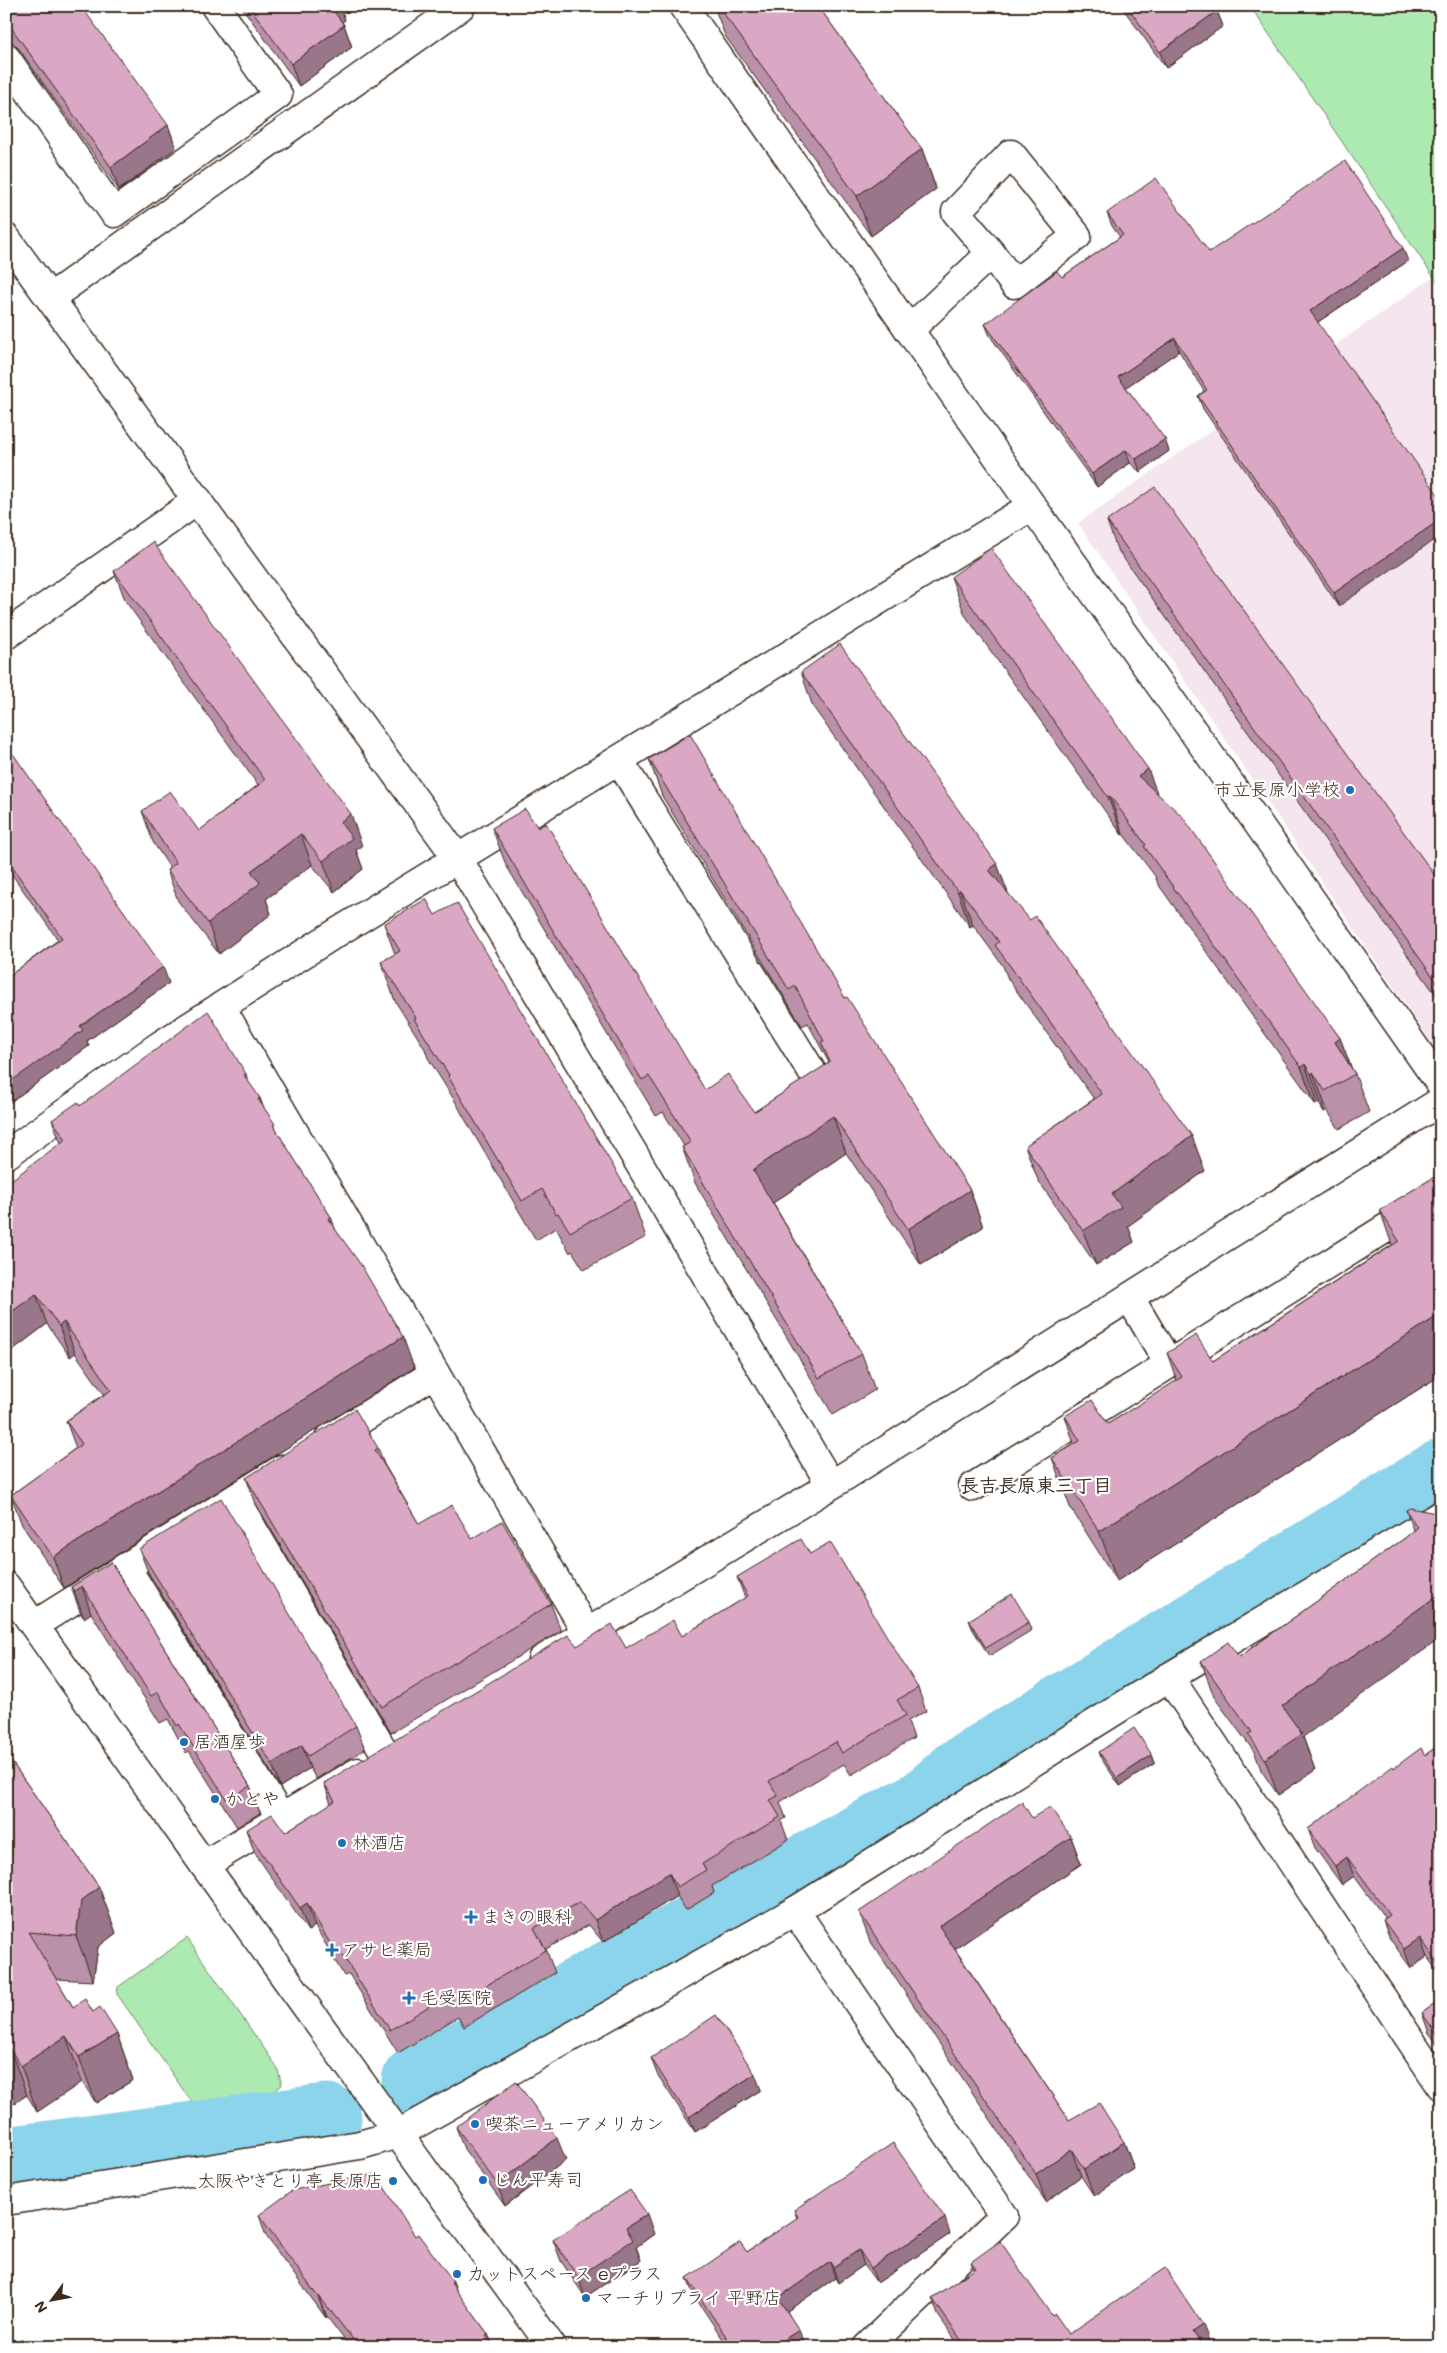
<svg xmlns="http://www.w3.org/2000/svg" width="1447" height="2353" viewBox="0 0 1447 2353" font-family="Mali,'Klee One',sans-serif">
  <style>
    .built { fill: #f4e5ee }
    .green { fill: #adeab1; stroke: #748a68 }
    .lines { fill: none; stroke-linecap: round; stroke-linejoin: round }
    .river { stroke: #8bd4ec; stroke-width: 69 }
    .minor-casing { stroke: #3b2a1e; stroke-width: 31 }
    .minor { stroke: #fff; stroke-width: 28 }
    .wall { fill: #bb90a9; stroke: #3b2a1e }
    .shaded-wall { fill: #99768a; stroke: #3b2a1e }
    .building { fill: #daa8c5; stroke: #3b2a1e }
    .poi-dot { fill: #1f6fb2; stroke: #fff; stroke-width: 2 }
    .labels { text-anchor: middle; stroke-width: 4.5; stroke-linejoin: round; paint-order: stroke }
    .poi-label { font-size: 18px; fill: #3b2a1e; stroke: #fff; text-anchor: start }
    .neighbourhood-label { font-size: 19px; font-weight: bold; fill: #3b2a1e; stroke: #fff }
  </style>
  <rect width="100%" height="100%" fill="#fff"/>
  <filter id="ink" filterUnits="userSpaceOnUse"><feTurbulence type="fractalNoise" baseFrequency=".02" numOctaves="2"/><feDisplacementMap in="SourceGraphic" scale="10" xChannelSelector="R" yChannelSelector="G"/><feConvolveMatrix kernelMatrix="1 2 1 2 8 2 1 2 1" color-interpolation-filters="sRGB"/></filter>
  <g filter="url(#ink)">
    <path class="built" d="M1432,278L1441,290V1057L1078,523Z"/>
    <g class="green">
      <path d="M1250,6H1441V288Z"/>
      <path d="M187,1938L277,2067L282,2085L269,2096L195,2107L117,1994L118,1987Z"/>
    </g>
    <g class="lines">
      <g class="river">
        <path d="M416,2081L925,1803L961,1772L1441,1474"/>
        <path d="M6,2161L327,2118"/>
      </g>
      <g class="minor-casing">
        <g id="minor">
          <path d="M683,6L1032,506L1205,748L1441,1085"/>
          <path d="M6,58L114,213L278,95L215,6"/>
          <path d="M6,238L458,859L831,1485"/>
          <path d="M51,297L461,6"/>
          <path d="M909,330L991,253L956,212L1011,154L1077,236L1014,284L991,253"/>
          <path d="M6,635L198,500"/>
          <path d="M619,760L825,1093"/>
          <path d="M221,1007L587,1633"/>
          <path d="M6,1155L159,1046L333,935L1032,506"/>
          <path d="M1130,1298L1169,1364"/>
          <path d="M329,1439L435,1373"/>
          <path d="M973,1487L1415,1210"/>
          <path d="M235,1499L386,1755"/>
          <path d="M126,1567L281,1818"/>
          <path d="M6,1586L204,1865L552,2347"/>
          <path d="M34,1625L282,1469"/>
          <path d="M542,1660L831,1485L1441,1101"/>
          <path d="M1169,1677L1441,2086"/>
          <path d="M204,1865L358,1772"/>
          <path d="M795,1911L1004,2216L867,2347"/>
          <path d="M6,2201L360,2145L398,2134L795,1911L1169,1677L1441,1515"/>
        </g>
      </g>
      <use href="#minor" class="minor"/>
    </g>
    <g class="wall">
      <path d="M241,6H340L345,20L342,22L344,25L352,47L299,86Z"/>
      <path d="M714,6H818L922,149L936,189L871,236L725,36Z"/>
      <path d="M1123,6H1214L1217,11L1223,26L1166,68L1124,10Z"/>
      <path d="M6,17L168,125L176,148L119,190L19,49L12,42L6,28Z"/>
      <path d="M1107,213L1209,252L1408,261L1318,322L1339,606L1203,409L1198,396L1204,391L1179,351L1126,387L1169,451L1140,472L1130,463L1097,487L990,336L985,324L1062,277L1120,237L1112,226Z"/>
      <path d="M1107,521L1441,884V1002L1117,549Z"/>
      <path d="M114,571L362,846L356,850L363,869L334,892L312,865L266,899L271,914L219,954L178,901L167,870L170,868L153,842L142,811L199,831L258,785L126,602Z"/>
      <path d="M951,577L1157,793L1340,1038L1351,1067L1355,1074L1369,1112L1339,1129L1327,1110L1324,1112L1318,1102L1315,1104L1158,884L1155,876L1123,834L1122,835L965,615Z"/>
      <path d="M801,672L997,864L1008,894L1205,1171L1128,1226L1134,1242L1096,1265L1038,1180L1025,1146L1094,1099L1008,979L1003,966L973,925L970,927L813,707Z"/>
      <path d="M6,744L169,983L87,1041L89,1046L6,1105V978L58,940L6,866Z"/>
      <path d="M649,759L845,998L970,1190L983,1227L921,1265L846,1153L773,1203L862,1354L875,1390L833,1415L695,1183L682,1147L684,1146L663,1112L656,1116L506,865L492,828L705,1090L754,1112L829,1063L808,1023L802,1026L662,796Z"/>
      <path d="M435,915L632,1198L646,1237L584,1270L572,1251L570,1253L556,1228L536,1240L462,1114L458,1106L428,1058L425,1049L395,1001L381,962L395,954L384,924Z"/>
      <path d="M246,1074L248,1082L278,1134L331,1217L334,1228L414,1368L64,1588L22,1525L11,1495L76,1448L66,1421L104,1394L75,1353L70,1357L47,1324L6,1355L61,1143L52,1120L80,1106Z"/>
      <path d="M1441,1173V1375L1117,1581L1070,1507L1052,1458L1074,1444L1065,1416L1108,1424L1177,1381L1167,1353L1213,1361L1392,1245L1380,1210Z"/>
      <path d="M378,1448L384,1464L419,1524L472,1539L551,1604L561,1631L391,1733L256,1504L246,1478Z"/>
      <path d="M1406,1510L1441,1514L1303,1737L1315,1770L1278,1795L1261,1770L1255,1753L1214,1697L1201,1661L1239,1657L1405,1538L1413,1530Z"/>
      <path d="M139,1549L356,1726L365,1749L316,1779L310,1768L280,1787L148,1572Z"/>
      <path d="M810,1554L918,1688L926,1711L908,1721L914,1738L851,1775L844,1764L780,1802L786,1818L781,1821L788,1840L712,1886L714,1893L686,1910L677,1896L603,1942L589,1925L546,1949L555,1973L464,2027L458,2017L398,2053L349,1974L344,1976L315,1926L308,1931L255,1853L246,1830L285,1832L331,1804L324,1783L577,1646L626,1648L682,1636L745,1598L737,1577Z"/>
      <path d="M111,1562L250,1786L260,1813L237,1827L189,1751L186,1753L168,1719L160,1723L91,1613L84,1618L81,1614L71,1587Z"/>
      <path d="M969,1620L1029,1622L1032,1630L989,1656L972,1628Z"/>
      <path d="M1441,1744V1976L1427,1957L1411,1968L1390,1939L1383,1920L1385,1918L1354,1876L1342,1885L1315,1848L1308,1829L1394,1768L1425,1755Z"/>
      <path d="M1099,1752L1152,1755L1155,1763L1120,1786L1102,1760Z"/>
      <path d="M6,1754L99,1887L116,1933L98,1947L93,1981L56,1979L73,2007L93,2012L117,2034L133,2080L96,2103L82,2082L37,2112L27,2095L6,2108Z"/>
      <path d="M1032,1818L1071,1837L1081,1864L955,1949L1069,2120L1124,2142L1134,2169L1094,2196L1081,2176L1046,2202L869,1939L859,1912Z"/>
      <path d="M1441,2000V2049L1429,2033L1422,2013Z"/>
      <path d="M651,2058L761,2090L695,2132L657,2074Z"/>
      <path d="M456,2127L566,2160L505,2206L464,2149Z"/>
      <path d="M794,2210L950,2234L877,2283L864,2265L838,2283L835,2278L787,2311L805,2345L803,2347H728L693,2294L687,2278L747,2252L797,2218Z"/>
      <path d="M259,2215L415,2236L488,2334L491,2341L495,2347H350L327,2317L326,2318L266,2236Z"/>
      <path d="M654,2234L636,2247L641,2260L585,2297L561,2261L553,2240Z"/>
      <path d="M971,2262L1052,2316L1069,2334L1210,2343L1203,2347H960L938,2315L932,2298L974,2270Z"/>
    </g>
    <g class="shaded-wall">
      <path d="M329,6H340L345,20L336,26Z"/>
      <path d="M1217,11L1223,26L1166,68L1160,52Z"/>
      <path d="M344,25L352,47L299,86L291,64Z"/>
      <path d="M168,125L176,148L119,190L111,167Z"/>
      <path d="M922,149L936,189L871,236L857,196Z"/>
      <path d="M1403,248L1408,261L1315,324L1310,311Z"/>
      <path d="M1175,338L1179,351L1122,390L1118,377Z"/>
      <path d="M1165,439L1169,451L1140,472L1136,459Z"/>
      <path d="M1126,450L1130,463L1097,487L1092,474Z"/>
      <path d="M1441,519V535L1339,606L1334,593Z"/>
      <path d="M1148,769L1162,806L1138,776Z"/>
      <path d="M1110,796L1123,834L1122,835L1108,797Z"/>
      <path d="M351,814L362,846L356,850L363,869L334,892L323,861L340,822Z"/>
      <path d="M301,834L312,865L266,899L271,914L219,954L208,923L251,871Z"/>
      <path d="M997,864L1010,898L989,870Z"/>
      <path d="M960,890L973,925L970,927L958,892Z"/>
      <path d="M163,967L169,983L87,1041L89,1046L6,1105V1085L80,1026Z"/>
      <path d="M1340,1038L1354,1075L1335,1042Z"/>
      <path d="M1305,1064L1318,1102L1315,1104L1301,1067Z"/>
      <path d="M1313,1072L1327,1110L1324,1112L1311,1074Z"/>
      <path d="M260,1098L271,1128L258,1099Z"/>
      <path d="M833,1116L846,1153L767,1207L753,1170Z"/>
      <path d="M1192,1136L1205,1171L1128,1226L1134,1242L1096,1265L1083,1231L1112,1194Z"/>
      <path d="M970,1190L983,1227L921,1265L908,1229Z"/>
      <path d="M331,1217L342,1248L328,1219Z"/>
      <path d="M36,1294L47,1324L6,1355V1316Z"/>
      <path d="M1441,1314V1375L1117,1581L1099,1531Z"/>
      <path d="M64,1322L75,1353L70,1357L59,1326Z"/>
      <path d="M403,1337L414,1368L64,1588L53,1557Z"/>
      <path d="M82,1586L91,1613L84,1618L74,1591Z"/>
      <path d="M1441,1593V1638L1303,1737L1315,1770L1278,1795L1265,1759L1282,1706Z"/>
      <path d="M302,1745L310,1768L280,1787L272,1764Z"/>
      <path d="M1152,1755L1155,1763L1120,1786L1117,1778Z"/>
      <path d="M1071,1837L1081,1864L949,1953L939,1926Z"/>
      <path d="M1347,1857L1354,1876L1342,1885L1335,1866Z"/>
      <path d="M669,1873L677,1896L603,1942L595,1920Z"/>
      <path d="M99,1887L116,1933L98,1947L93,1981L76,1936L81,1901Z"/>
      <path d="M307,1903L315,1926L308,1931L300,1908Z"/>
      <path d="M1420,1938L1427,1957L1411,1968L1404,1949Z"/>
      <path d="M117,2034L133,2080L96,2103L79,2057Z"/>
      <path d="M66,2036L82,2082L37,2112L21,2066Z"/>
      <path d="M10,2049L27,2095L6,2108V2051Z"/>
      <path d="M755,2074L761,2090L695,2132L689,2117Z"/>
      <path d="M557,2138L566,2160L505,2206L497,2184Z"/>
      <path d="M1124,2142L1134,2169L1094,2196L1084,2169Z"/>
      <path d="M1071,2149L1081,2176L1046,2202L1036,2174Z"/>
      <path d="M647,2214L654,2234L636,2247L641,2260L585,2297L578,2277L626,2228Z"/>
      <path d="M945,2218L950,2234L877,2283L871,2268Z"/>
      <path d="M859,2250L864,2265L838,2283L833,2267Z"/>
      <path d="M830,2262L835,2278L783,2314L778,2298Z"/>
      <path d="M453,2281L461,2303L451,2283Z"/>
      <path d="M319,2296L327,2317L326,2318L318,2297Z"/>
      <path d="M1203,2325L1210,2343L1203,2347H1198L1193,2332Z"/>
      <path d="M799,2330L805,2345L803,2347H786L783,2340Z"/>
    </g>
    <g class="building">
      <path d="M21,6H81L168,125L111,167L10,26L6,22V17Z"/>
      <path d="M249,6H330L344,25L291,64Z"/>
      <path d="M718,6H818L922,149L857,196Z"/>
      <path d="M1127,6H1214L1217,11L1160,52Z"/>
      <path d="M1345,161L1403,248L1310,311L1441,499V519L1334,593L1198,396L1207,390L1175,338L1118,377L1165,439L1136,459L1126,450L1092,474L985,324L1057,271L1062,277L1123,235L1107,213L1156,178L1209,252Z"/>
      <path d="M1155,487L1441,884V988L1107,521Z"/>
      <path d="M153,542L351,814L340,822L352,838L323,861L301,834L251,871L260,883L208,923L167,870L176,863L142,811L170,791L199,831L265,780L114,571Z"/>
      <path d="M991,548L1148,769L1138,776L1182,816L1340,1038L1335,1042L1355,1074L1325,1091L1313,1072L1311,1074L1305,1064L1301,1067L1144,846L1146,845L1110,796L1108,797L951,577Z"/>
      <path d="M840,644L997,864L989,870L1030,920L1035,916L1192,1136L1112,1194L1121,1207L1083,1231L1025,1146L1102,1094L995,945L999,942L960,890L958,892L801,672Z"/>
      <path d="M690,734L845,998L847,997L970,1190L908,1229L833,1116L753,1170L862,1354L819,1378L682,1147L691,1142L649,1076L642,1080L492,828L525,809L538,828L546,823L705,1090L728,1074L754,1112L830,1062L821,1042L824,1041L795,986L789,990L649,759Z"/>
      <path d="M6,744L163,967L80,1026L83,1030L6,1085V978L62,938L6,858Z"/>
      <path d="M426,899L435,915L457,903L632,1198L570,1232L558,1213L556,1214L542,1189L522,1201L448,1076L449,1075L414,1019L416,1018L381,962L400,951L384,924Z"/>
      <path d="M208,1011L246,1074L244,1075L260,1098L258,1099L275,1124L273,1125L331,1217L328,1219L361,1265L403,1337L53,1557L11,1495L82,1444L66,1421L111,1390L64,1322L59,1326L36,1294L6,1316V1184L66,1139L52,1120L78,1102L80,1106Z"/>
      <path d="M1441,1173V1314L1099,1531L1052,1458L1080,1441L1065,1416L1092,1400L1108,1424L1182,1377L1167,1353L1196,1335L1213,1361L1399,1241L1380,1210Z"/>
      <path d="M355,1409L378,1448L375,1450L419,1524L452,1505L472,1539L502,1521L551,1604L382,1707L246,1478Z"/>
      <path d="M221,1498L356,1726L308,1756L302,1745L272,1764L139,1549Z"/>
      <path d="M1410,1508L1441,1514V1593L1282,1706L1302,1734L1265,1759L1248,1734L1252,1732L1201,1661L1228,1642L1239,1657L1405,1538L1417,1527L1406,1510Z"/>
      <path d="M801,1539L810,1554L830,1542L918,1688L897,1700L906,1715L842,1753L836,1742L769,1781L778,1796L770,1800L780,1817L702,1864L706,1870L677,1887L669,1873L595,1920L580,1902L534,1928L546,1950L455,2004L449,1994L390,2030L340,1951L336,1954L307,1903L300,1908L246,1830L272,1814L285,1832L335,1801L324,1783L568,1635L577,1646L612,1624L626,1648L673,1620L682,1636L748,1596L737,1577Z"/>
      <path d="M111,1562L250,1786L227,1800L179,1724L177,1726L158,1692L151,1696L82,1586L74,1591L71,1587Z"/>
      <path d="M1012,1594L1029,1622L986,1648L969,1620Z"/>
      <path d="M1134,1728L1152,1755L1117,1778L1099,1752Z"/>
      <path d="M1441,1744V1967L1420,1938L1404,1949L1383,1920L1390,1915L1347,1857L1335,1866L1308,1829L1393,1766L1394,1768L1421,1748L1425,1755Z"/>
      <path d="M6,1754L99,1887L81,1901L76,1936L28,1932L73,2007L85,1999L93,2012L100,2007L117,2034L79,2057L66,2036L21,2066L10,2049L6,2051Z"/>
      <path d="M1022,1802L1032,1818L1050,1807L1071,1837L939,1926L1069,2120L1099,2103L1124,2142L1084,2169L1071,2149L1036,2174L859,1912Z"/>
      <path d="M1441,2000V2040L1422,2013Z"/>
      <path d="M716,2015L755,2074L689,2117L651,2058Z"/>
      <path d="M516,2081L557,2138L497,2184L456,2127Z"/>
      <path d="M893,2143L945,2218L871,2268L859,2250L833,2267L830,2262L778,2298L799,2330L783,2340L788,2347H733L687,2278L740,2242L747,2252L798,2217L794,2210Z"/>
      <path d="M376,2174L415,2236L418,2234L453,2281L451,2283L488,2334L486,2335L495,2347H359L319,2296L318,2297L259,2215L293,2190Z"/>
      <path d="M630,2190L647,2214L626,2228L633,2240L578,2277L553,2240Z"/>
      <path d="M1000,2241L1052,2316L1055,2314L1069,2334L1165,2268L1203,2325L1193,2332L1203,2347H966L932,2298L976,2268L971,2262Z"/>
    </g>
  </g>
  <g class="poi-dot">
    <circle cx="1350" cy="790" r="5"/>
    <circle cx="184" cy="1742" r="5"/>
    <circle cx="215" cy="1799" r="5"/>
    <circle cx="342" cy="1843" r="5"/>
    <path d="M468.5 1909.5h5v5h5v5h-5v5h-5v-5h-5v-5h5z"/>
    <path d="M329.5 1942.5h5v5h5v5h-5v5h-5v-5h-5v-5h5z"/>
    <path d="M406.5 1990.5h5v5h5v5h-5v5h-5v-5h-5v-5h5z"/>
    <circle cx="475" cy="2124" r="5"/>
    <circle cx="483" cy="2180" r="5"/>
    <circle cx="393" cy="2181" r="5"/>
    <circle cx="457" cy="2274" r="5"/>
    <circle cx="586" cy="2298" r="5"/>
  </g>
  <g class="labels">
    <g class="poi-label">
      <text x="1340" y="796" text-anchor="end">市立長原小学校</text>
      <text x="194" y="1748">居酒屋歩</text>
      <text x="225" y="1805">かどや</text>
      <text x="352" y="1849">林酒店</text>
      <text x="482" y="1923">まきの眼科</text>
      <text x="342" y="1956">アサヒ薬局</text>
      <text x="420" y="2004">毛受医院</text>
      <text x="485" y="2130">喫茶ニューアメリカン</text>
      <text x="493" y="2186">じん平寿司</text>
      <text x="383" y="2187" text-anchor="end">大阪やきとり亭 長原店</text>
      <text x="467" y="2280">カットスペース eプラス</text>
      <text x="596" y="2304">マーチリプライ 平野店</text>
    </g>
    <g class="neighbourhood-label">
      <text x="1036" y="1492">長吉長原東三丁目</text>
    </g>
  </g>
  <rect width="1447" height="2353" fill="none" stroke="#fff" stroke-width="25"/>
  <rect x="12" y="12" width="1422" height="2328" fill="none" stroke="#3b2a1e" stroke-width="2" filter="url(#ink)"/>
  <g transform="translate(52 2300) rotate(238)" stroke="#ffffff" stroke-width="4" paint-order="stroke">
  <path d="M0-4L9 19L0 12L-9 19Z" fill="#3b2a1e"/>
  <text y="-8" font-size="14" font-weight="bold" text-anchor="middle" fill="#3b2a1e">N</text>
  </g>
</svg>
